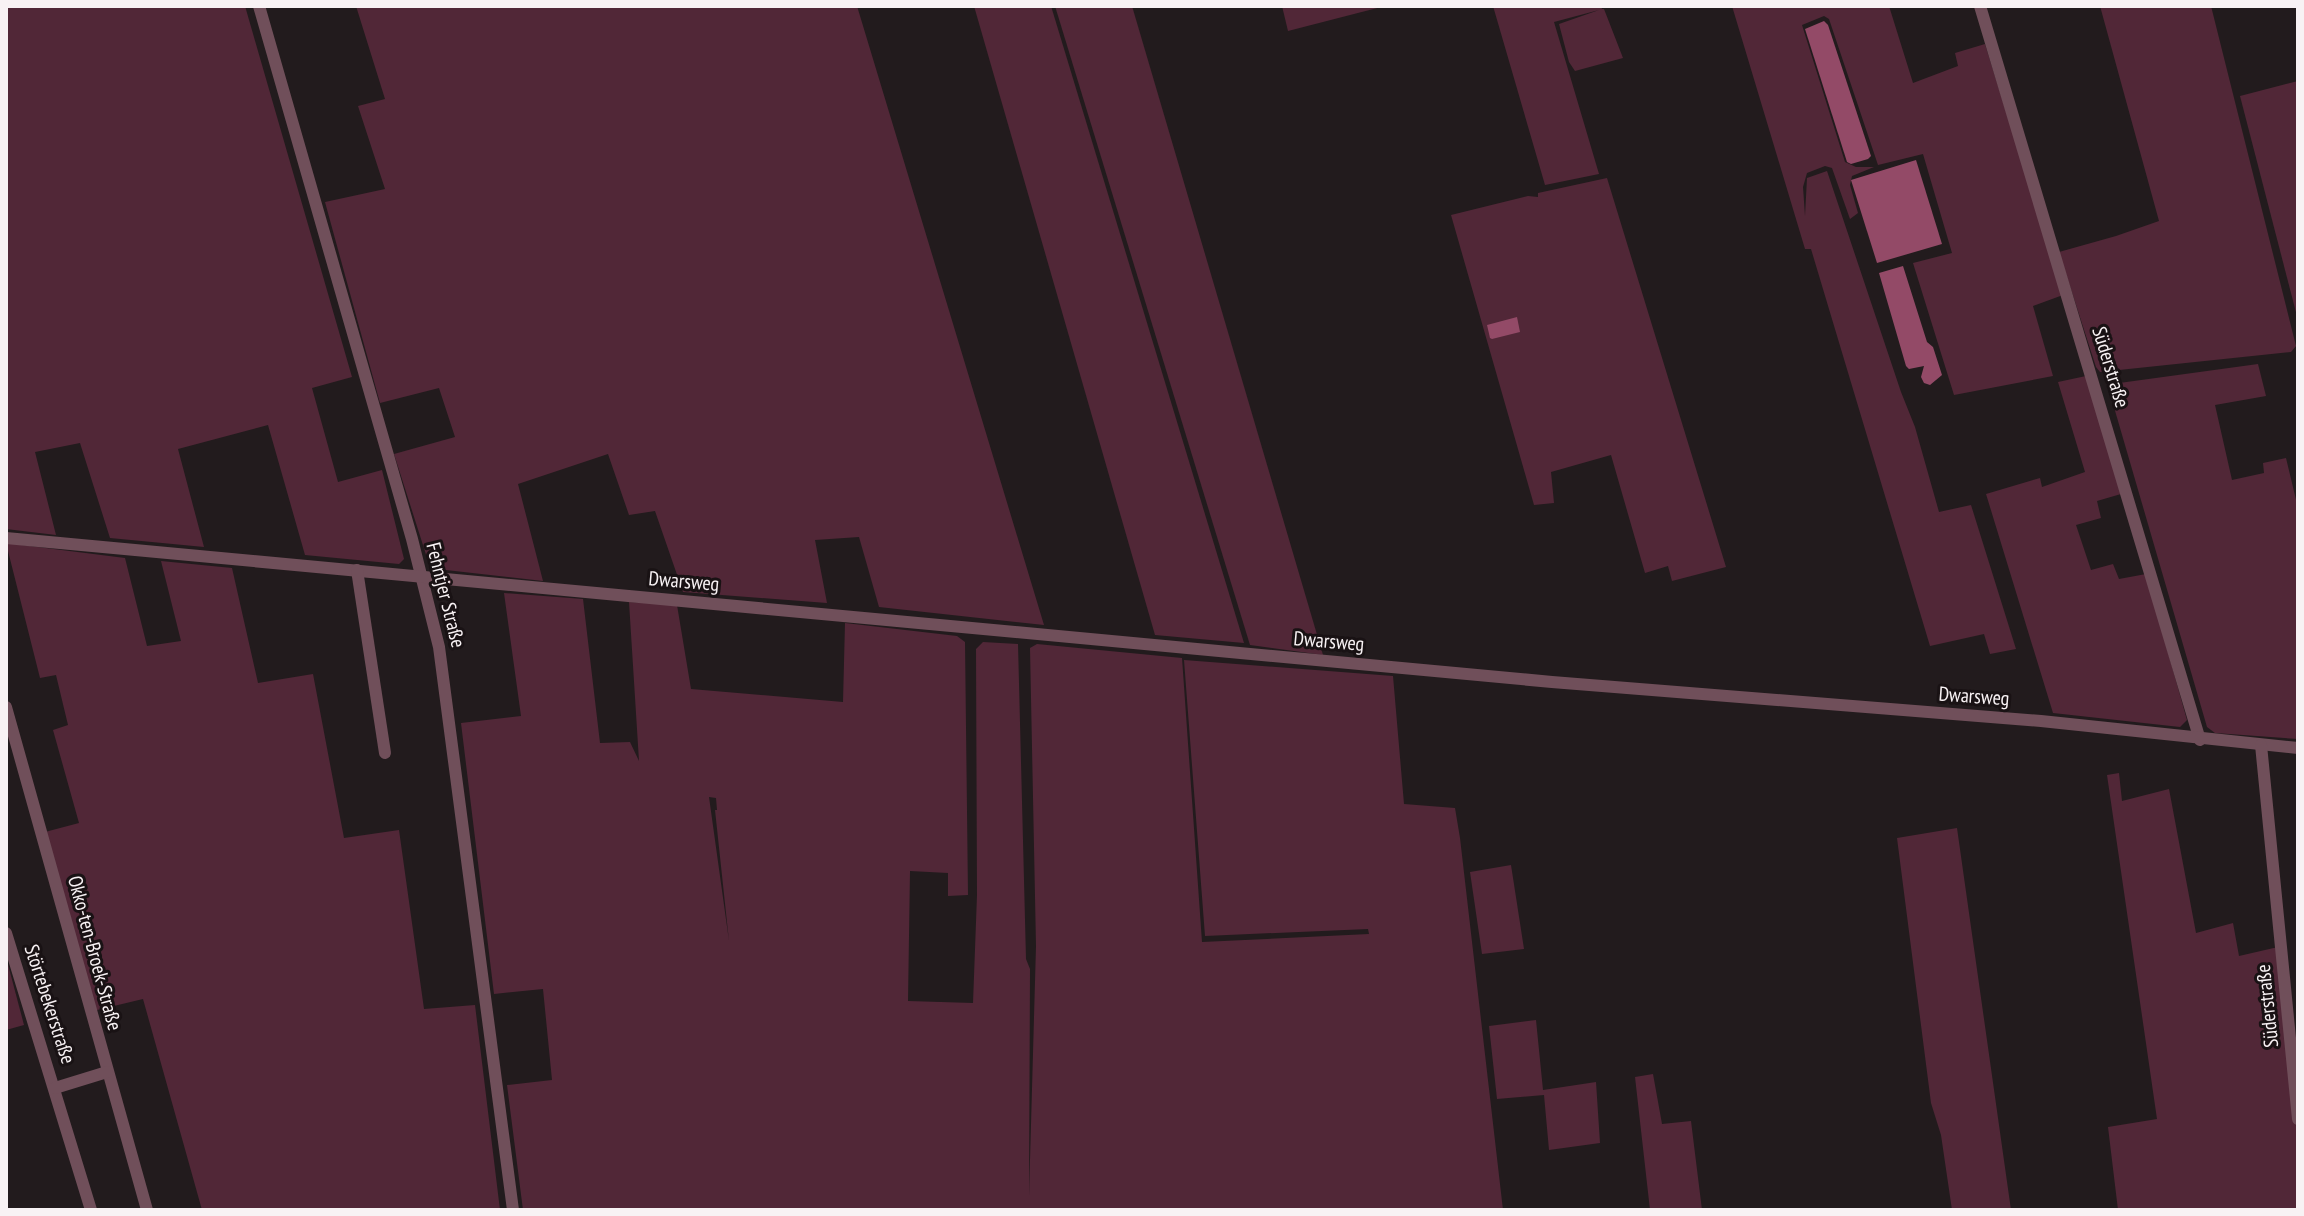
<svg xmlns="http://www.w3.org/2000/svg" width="2304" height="1216" viewBox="0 0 2304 1216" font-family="'PT Sans Narrow',sans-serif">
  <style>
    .green { fill: #512737; fill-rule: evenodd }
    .water { fill: #934a67 }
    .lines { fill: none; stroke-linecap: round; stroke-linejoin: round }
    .minor { stroke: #704f5a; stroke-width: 12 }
    .labels { text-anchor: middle; stroke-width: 6; stroke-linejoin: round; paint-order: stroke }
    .street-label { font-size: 20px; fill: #f8f2f4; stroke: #191214 }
  </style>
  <rect width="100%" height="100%" fill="#221b1d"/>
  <g class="green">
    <path d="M6,6H245L352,377L312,388L338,482L382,470L404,559L399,564L305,555L268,425L178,449L204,547L110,538L80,443L35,452L56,535L6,529Z"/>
    <path d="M356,6H857L1044,625L879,607L859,537L815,540L827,603L683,592L655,511L629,515L608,454L518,484L543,581L437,569L429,564L394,454L455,437L439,388L380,403L325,202L385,189L358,106L385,99Z"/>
    <path d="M974,6H1051L1244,643L1155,635Z"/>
    <path d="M1055,6H1132L1323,655L1250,645Z"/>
    <path d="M1282,6H1385L1288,31Z"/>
    <path d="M1493,6H1601L1602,9H1604L1623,58L1575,71L1569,62L1559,24L1599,10L1554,22L1599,174L1545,185Z"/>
    <path d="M1732,6H1889L1913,83L1958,66L1955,53L1985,44L2063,295L2033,306L2053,376L1954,395L1913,263L1952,253L1923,154L1878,165L1829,19L1824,16L1802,25L1845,162L1856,167H1874L1852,176L1850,185L1858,213L1850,219L1832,168L1825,166L1807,173L1803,187L1805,216L1807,178L1827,171L1901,392L1915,427L1939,512L1971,505L2016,649L1990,654L1984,634L1930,646L1811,249H1805Z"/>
    <path d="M2100,6H2211L2296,346L2291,352L2100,372L2096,367L2059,252L2116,236L2159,221Z"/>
    <path d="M2298,81V320L2240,96Z"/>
    <path d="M1607,178L1726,567L1672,581L1668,566L1645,573L1611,455L1551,472L1554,503L1534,505L1451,215L1528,196L1538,197V193Z"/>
    <path d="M2258,364L2266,396L2215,405L2232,480L2264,473L2263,463L2286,458L2298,508V739L2215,733L2207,727L2109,390L2112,384Z"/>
    <path d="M2086,376L2121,494L2097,501L2101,518L2076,525L2091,570L2113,564L2119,579L2146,574L2187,720L2180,727L2053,713L1986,494L2040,478L2042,487L2085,472L2058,382Z"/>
    <path d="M6,543L125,558L147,646L181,641L161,561L232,568L258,683L313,674L344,838L399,830L424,1009L475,1005L500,1210H202L143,999L93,1011L45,832L79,823L53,730L68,725L56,675L40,678Z"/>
    <path d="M504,593L583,599L600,743L630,742L639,761L629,602L677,605L691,689L843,702L845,623L957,636L965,642L968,895L948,896V873L910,871L908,1001L973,1003L977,895L976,649L983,642L1018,644L1026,959L1030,969L1029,1196L1036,946L1030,648L1037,644L1182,658L1202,942L1369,934L1368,929L1205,936L1184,660L1393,676L1404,804L1455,808L1460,838L1503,1210H523L507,1085L552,1080L543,989L494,994L461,723L521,716ZM709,797L716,798L717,810H715L729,941Z"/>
    <path d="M2119,773L2122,801L2169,789L2196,933L2233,923L2239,956L2278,947L2298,1146V1210H2118L2108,1127L2157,1119L2107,775Z"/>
    <path d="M1957,828L2011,1210H1952L1941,1135L1931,1103L1897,838Z"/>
    <path d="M1511,865L1524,949L1482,954L1470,872Z"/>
    <path d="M6,957L24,1025L6,1030Z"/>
    <path d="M1536,1020L1543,1090L1596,1082L1600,1143L1549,1150L1544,1095L1497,1099L1489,1026Z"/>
    <path d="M1653,1074L1662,1124L1691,1121L1702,1210H1650L1635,1077Z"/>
  </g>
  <g class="water">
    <path d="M1824,21L1828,25L1871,156L1868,159L1851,164L1847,162L1805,29Z"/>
    <path d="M1916,160L1942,244L1877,263L1851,180Z"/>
    <path d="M1903,266L1927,342L1933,347L1942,375L1930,385L1924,383L1921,377L1924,366L1909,369L1906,366L1879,273Z"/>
    <path d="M1517,317L1520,332L1492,339L1490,338L1487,325Z"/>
  </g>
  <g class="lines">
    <g class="minor">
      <path d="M259,6L412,539L439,647L513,1210"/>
      <path d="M1980,6L2200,740"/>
      <path d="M6,538L1552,682L2041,721L2298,748"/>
      <path d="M357,570L385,753"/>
      <path d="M6,707L147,1210"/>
      <path d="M2261,745L2298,1119"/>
      <path d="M6,933L91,1210"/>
      <path d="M55,1088L107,1072"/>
    </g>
  </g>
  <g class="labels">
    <g class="street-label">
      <text transform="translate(2111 367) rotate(73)" y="7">Süderstraße</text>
      <text transform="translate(684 581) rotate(5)" y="7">Dwarsweg</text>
      <text transform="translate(446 595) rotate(76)" y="7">Fehntjer Straße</text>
      <text transform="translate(1329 641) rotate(5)" y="7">Dwarsweg</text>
      <text transform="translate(1974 696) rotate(4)" y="7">Dwarsweg</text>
      <text transform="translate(95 953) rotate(75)" y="7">Okko-ten-Broek-Straße</text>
      <text transform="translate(50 1004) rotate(72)" y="7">Störtebekerstraße</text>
      <text transform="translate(2267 1006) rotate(-96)" y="7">Süderstraße</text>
    </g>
  </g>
  <rect width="2304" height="1216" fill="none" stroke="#f8f2f4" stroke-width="16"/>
</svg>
